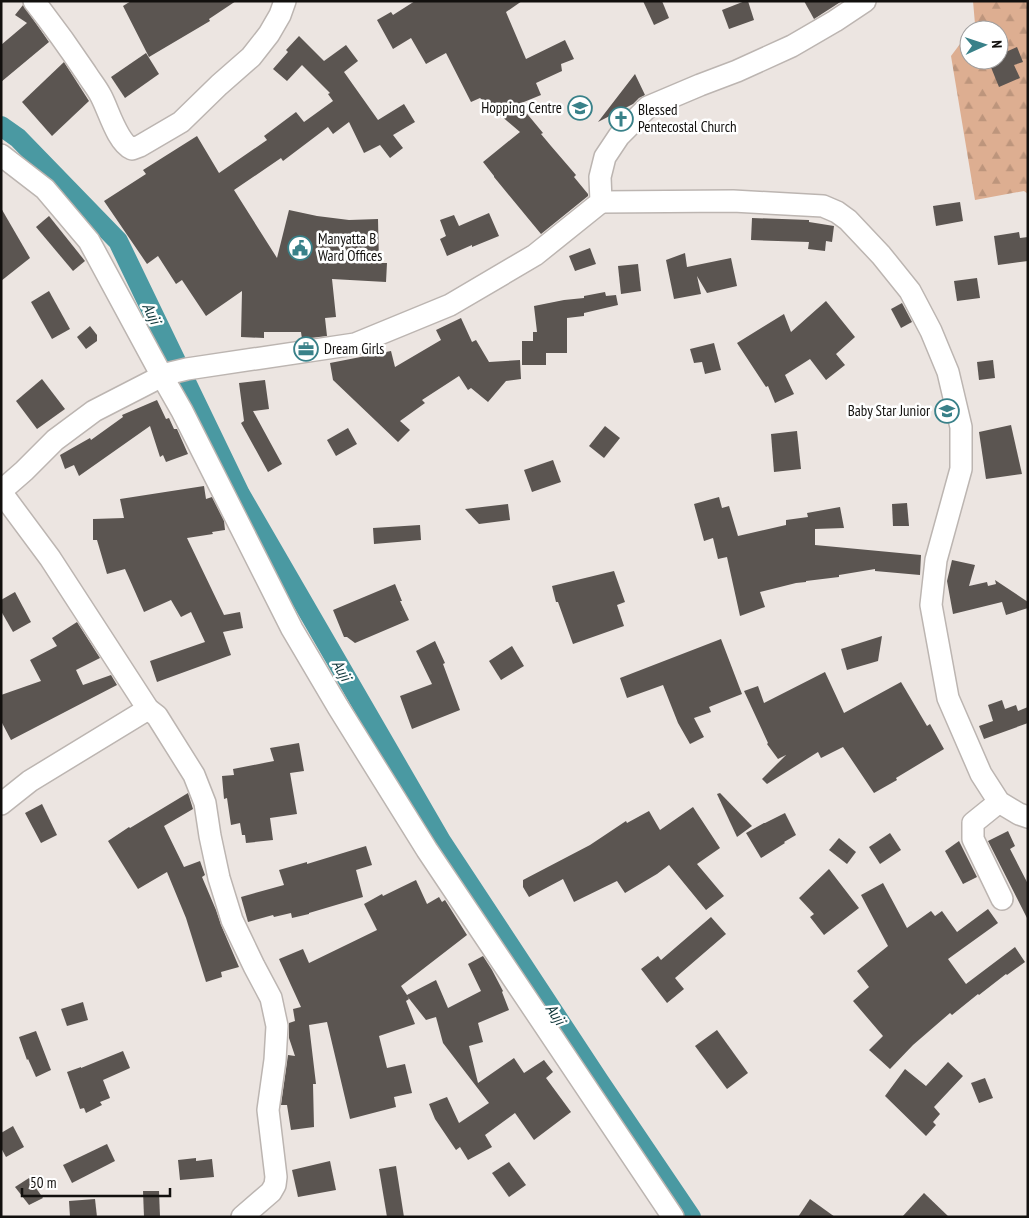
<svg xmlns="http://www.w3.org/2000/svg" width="1029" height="1218" viewBox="0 0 1029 1218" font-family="'PT Sans Narrow',sans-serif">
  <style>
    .forest { fill: url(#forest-firs) }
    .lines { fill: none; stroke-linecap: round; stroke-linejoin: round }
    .canal { stroke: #4a99a2; stroke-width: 20 }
    .building { fill: #5b5551 }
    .minor-casing { stroke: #bcb5b1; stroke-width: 24 }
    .minor { stroke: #fff; stroke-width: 21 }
    .labels { text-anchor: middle; stroke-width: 5; stroke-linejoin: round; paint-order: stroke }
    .poi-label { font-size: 15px; fill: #12100e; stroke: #fff; text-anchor: start }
    .water-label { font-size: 16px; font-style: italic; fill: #0e3539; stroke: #fff }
  </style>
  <defs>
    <pattern id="forest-firs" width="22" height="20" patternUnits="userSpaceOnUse" patternTransform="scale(1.25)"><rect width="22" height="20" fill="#ddae91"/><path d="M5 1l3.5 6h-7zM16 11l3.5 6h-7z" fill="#bd957c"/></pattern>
  </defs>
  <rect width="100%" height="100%" fill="#ece5e1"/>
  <path class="forest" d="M973,1H1028V194L1024,191L975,200L951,56L969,32V60H999V30H971L975,24Z"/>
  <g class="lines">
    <path class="canal" d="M1,126L18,138L118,241L240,494L441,841L599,1081L691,1217"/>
  </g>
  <g class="building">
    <path d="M131,1H236L209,19L210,21L149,57L123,6Z"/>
    <path d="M415,1H522L506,12L526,59L565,40L574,59L561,64L562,71L536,83L541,95L519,104L543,133L541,134L551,146L576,175L574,177L588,194V196L541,234L494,177V176L483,162L520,132L480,98L471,102L446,53L426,64L411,38L393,49L377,20L391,12L393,15Z"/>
    <path d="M643,1H662L669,18L654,25Z"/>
    <path d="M745,1H748L754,20L729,29L722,10Z"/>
    <path d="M804,1H842L814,19Z"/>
    <path d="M23,5L49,42L1,82V45L27,23L15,15Z"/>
    <path d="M999,30L1008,51L1017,47L1023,62L1014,65L1020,78L999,87L988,60H999Z"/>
    <path d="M299,36L324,61L346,45L358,61L344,72L378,120L404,104L415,122L393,135L403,148L390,158L380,145L364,153L349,122L333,134L328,127L283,161L281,158L234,190L277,258L289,210L317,216L349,220L378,219L379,263H387L386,282L332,279L336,317L325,318L327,336L302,339L301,332H264V338L241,337L242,291L206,316L182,280L176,284L158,256L147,264L104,201L146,174L143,170L197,136L219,173L267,140L264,136L296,112L304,122L333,101L328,94L330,93L302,65L287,81L273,69L288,52L286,50Z"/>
    <path d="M146,53L159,74L125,98L111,77Z"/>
    <path d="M64,62L89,101L52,136L22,102Z"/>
    <path d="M635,74L645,95L639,98L633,104L598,122Z"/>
    <path d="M960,202L963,221L936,226L933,206Z"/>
    <path d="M1,208L30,258L1,281Z"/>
    <path d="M489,213L499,236L472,247V245L447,256L440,239L446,236L440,220L454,215L459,226Z"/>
    <path d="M49,216L85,261L73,271L36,227Z"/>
    <path d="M752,218L809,220V222L834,226L832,242L826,241L825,251L808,249L809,242L751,240Z"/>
    <path d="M1019,232L1020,238L1028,237V261L998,265L994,236Z"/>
    <path d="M590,248L596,264L575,271L569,256Z"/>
    <path d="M685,253L687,267L731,258L737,286L707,293L697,276L701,294L674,299L666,260Z"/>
    <path d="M638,264L641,291L621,294L618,266Z"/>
    <path d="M977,278L980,298L957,301L954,281Z"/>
    <path d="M49,291L70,329L52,339L31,302Z"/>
    <path d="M605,292L606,296L616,295L618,305L584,313V316L567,318V353H546V365H522V341H533V332H537L534,306L564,300L584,298V296Z"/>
    <path d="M826,301L855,337L836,354L845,365L826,380L810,359L785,375L794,394L775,403L768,386L766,387L737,343L784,314L791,332Z"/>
    <path d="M902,303L912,322L901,328L891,309Z"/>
    <path d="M461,318L472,342L476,340L489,362L520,360L521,379L506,381L488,402L471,388L468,390L459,376L422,400L425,403L400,421L410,430L398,442L333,380L330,363L391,351L395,367L441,340L436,330Z"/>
    <path d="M90,326L97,335V341L86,349L77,337Z"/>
    <path d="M714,343L721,370L705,374L702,362L694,363L690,349Z"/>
    <path d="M993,360L995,378L979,380L977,362Z"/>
    <path d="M42,379L65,409L37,429L16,401Z"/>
    <path d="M265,380L269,409L253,411L282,464L268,472L241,423L244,421L239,383Z"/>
    <path d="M157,400L166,419L169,418L174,429H177L188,454L166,462L163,455L160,457L150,426L79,476L74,465L65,469L60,455L90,438L91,440L123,417L122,415Z"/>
    <path d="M1011,425L1022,474L986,479L979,432Z"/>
    <path d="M605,426L620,438L604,458L589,446Z"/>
    <path d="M348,428L357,444L336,456L327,440Z"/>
    <path d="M797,431L801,469L774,472L771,434Z"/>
    <path d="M553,460L561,482L532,492L524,470Z"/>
    <path d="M204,486L206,499L212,497L224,521L225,530L212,532L213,534L187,538L224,615L240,612L243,628L223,632L231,655L157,682L150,661L205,642L191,612L181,617L171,600L144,612L125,569L107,574L97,540H93V519L124,518L120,499Z"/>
    <path d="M719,497L722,508L729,506L738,536L786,525V520L808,517L807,513L840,507L844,528L815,529V545L921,555L920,575L875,571V569L839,575V577L806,581V582L796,583L760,592L765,607L740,616L727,557L718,559L713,538L704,541L694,504Z"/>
    <path d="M907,503L909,526H893L892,504Z"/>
    <path d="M508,504L510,520L479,524L465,509Z"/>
    <path d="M420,525L421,540L374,544L373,528Z"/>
    <path d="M952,560L975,565L969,586L987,582L988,586L996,584L995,580L1028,602V608L1006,615L1002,602L953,614L947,581Z"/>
    <path d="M614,571L625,602L617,605L624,626L573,644L558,602H556L552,586Z"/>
    <path d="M395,584L402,601H400L409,620L355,643L347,637H344L333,610Z"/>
    <path d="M15,592L31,622L13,632L1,611V600Z"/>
    <path d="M77,622L100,658L76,670L83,685L111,675L117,685L11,740L1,721V695L41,681L30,660L57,646L52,638Z"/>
    <path d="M882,636L878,661L847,670L841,649Z"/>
    <path d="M721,639L742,694L709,707L711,712L694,718L704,737L690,744L678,723L663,685L627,698L620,678Z"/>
    <path d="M435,641L445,663L443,664L460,710L412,729L400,696L432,684L416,651Z"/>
    <path d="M512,646L524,666L501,680L489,661Z"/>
    <path d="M825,672L844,713L901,682L927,726L930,724L944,749L896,778L897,780L874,793L843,747L821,758L818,752L767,784L762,779L786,755L778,759L767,744L768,743L744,691L758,686L764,703Z"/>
    <path d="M1002,700L1005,709L1016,705L1018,711L1028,707V723L984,739L979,726L993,721L988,705Z"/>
    <path d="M299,743L304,771L290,773L297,814L270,818L273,840L246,843L245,835H242L240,823L231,825L227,798L224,799L222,776L234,775L233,769L274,761L270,748Z"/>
    <path d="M188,793L193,809L164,826L184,867L200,861L205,875L202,877L216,910L221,925L239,967L221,972L222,977L206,982L186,918L167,872L138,889L108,841L129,827L130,828Z"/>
    <path d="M720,793L752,826L737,837L717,794Z"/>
    <path d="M42,804L57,835L41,843L25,813Z"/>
    <path d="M693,807L720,848L697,864L724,896L706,910L669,865L657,874L625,893L617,881L574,902L563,879L529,897L523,887V880L590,845L626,821L627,823L649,811L660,830Z"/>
    <path d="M785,813L796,835L784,842L785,843L761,858L746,833L764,823H765Z"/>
    <path d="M1008,831L1015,846L1010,849L1028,884V920L988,841Z"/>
    <path d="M890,833L901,850L880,864L869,847Z"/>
    <path d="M839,838L856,852L847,864L829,850Z"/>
    <path d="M959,841L977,877L963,884L945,851Z"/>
    <path d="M366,846L372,865L356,870L363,897L309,913V914L292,918L291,913L274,917L273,915L248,922L241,897L284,885L279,870L307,862V864Z"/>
    <path d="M829,869L859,908L824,935L810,917L814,914L799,898Z"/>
    <path d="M416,880L427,904L439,897L442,902L445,900L467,935L401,986L407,995L436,980L448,1008L481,991L468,964L483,956L492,970L503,991L502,992L509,1010L478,1023L483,1042L469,1046L478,1083L514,1058L524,1073L544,1060L553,1072L546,1078L571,1112L534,1140L515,1113L485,1135L492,1147L468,1160L460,1147L456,1150L435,1119L429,1104L447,1097L459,1123L489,1103L443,1043L436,1017L426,1020L407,996L409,999L406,1001L415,1024L379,1036L387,1068L405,1064L412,1093L394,1097L396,1107L350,1119L327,1022L309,1025L316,1084H313L314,1127L291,1130L287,1105H281L288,1055L295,1056L289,1038V1023L295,1021L293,1009L301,1007L279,959L303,949L309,963L377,930L364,904L382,894L383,896Z"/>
    <path d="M883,883L907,928L931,911L935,916L942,911L957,932L988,909L998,923L948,959L966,984L1015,947L1025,962L1007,975L1006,974L979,995L978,994L952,1015L950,1013L913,1045L890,1069L869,1050L883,1036L853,1001L869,987L857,971L888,946L861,895Z"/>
    <path d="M711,917L726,934L675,978L684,989L667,1003L641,969L658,956L661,960Z"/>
    <path d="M83,1002L88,1020L67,1026L61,1009Z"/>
    <path d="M717,1030L748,1073L727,1089L695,1046Z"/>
    <path d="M36,1031L51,1070L36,1077L28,1059L27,1060L19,1037Z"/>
    <path d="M123,1051L130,1068L103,1080L110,1098L100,1102L102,1105L86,1113L84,1108L80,1109L67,1072L81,1067V1068Z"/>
    <path d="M948,1062L963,1076L934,1107L940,1114L933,1122L936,1125L926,1136L885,1096L905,1069L926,1086Z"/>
    <path d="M985,1078L993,1098L979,1103L971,1083Z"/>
    <path d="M13,1126L24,1147L6,1157L1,1148V1133Z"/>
    <path d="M107,1144L115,1161L72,1183L63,1165Z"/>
    <path d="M196,1158V1161L212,1159L214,1177L180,1180L178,1160Z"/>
    <path d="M330,1161L336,1190L298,1197L292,1170Z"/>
    <path d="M509,1162L526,1185L509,1197L492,1173Z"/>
    <path d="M396,1166L404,1217H387L379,1169Z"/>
    <path d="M29,1178L43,1198L29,1205L15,1187Z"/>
    <path d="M143,1191H159L160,1217H144Z"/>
    <path d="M924,1193L949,1217H902Z"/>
    <path d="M95,1199L97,1217H70L69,1201Z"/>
    <path d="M810,1199L835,1217H798Z"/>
  </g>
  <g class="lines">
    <g class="minor-casing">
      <g id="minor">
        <path d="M34,1C52,24 70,49 86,73C91,81 97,88 101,96C109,111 117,142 132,149L140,146L181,122L219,85L251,57L269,34L280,15L285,1"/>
        <path d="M1,155L45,189L89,241L162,376L182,411L292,629L338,707L427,850L673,1217"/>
        <path d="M601,202L733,201L823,206L837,212L848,220L881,255L910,291L931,331L948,372L961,427V469L936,560L931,605L948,698L981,774L999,802L1019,814L1028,817"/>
        <path d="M1,491L24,471L55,440L94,411L166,374L187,369L355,344L450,305L535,255L601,202L600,177L605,157L619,136L648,107L700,85L737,71L792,46L835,21L865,1"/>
        <path d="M1,492L50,558L148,709L157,716L194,775L205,803L210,836L219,878L232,920L254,966L271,998L277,1026L275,1060L268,1110L276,1177L275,1185L271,1192L242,1217"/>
        <path d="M999,802L973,823V839L1002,899"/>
        <path d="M1,804L30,781L148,709"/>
      </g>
    </g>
    <use href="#minor" class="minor"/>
  </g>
  <defs>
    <g id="school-ring" transform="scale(1.25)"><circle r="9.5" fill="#fff" stroke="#398189" stroke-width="1.5"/><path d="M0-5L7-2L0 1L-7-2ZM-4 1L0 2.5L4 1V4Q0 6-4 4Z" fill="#398189"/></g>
    <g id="church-ring" transform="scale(1.25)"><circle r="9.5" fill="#fff" stroke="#398189" stroke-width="1.5"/><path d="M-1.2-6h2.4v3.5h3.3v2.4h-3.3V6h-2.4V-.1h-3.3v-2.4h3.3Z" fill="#398189"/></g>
    <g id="civic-ring" transform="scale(1.25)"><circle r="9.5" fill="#fff" stroke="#398189" stroke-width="1.5"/><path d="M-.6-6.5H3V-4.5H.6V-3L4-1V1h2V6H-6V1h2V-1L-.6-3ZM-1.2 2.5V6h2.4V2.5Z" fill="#398189"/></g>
    <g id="office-ring" transform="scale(1.25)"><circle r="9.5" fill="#fff" stroke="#398189" stroke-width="1.5"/><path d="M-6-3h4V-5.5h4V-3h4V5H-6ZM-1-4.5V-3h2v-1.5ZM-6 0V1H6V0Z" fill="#398189"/></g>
  </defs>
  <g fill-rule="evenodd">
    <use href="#school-ring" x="580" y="108"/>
    <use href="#church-ring" x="621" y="119"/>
    <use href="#civic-ring" x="300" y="248"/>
    <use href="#office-ring" x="306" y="349"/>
    <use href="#school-ring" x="947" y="411"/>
  </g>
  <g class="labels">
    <g class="poi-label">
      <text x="562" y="113" text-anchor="end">Hopping Centre</text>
      <text x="638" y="115">Blessed<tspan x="638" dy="17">Pentecostal Church</tspan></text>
      <text x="318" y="244">Manyatta B<tspan x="318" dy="17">Ward Offices</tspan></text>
      <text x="324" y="354">Dream Girls</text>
      <text x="930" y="416" text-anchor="end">Baby Star Junior</text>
    </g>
    <g class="water-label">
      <text transform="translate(152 313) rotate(64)" y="6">Auji</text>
      <text transform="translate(342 670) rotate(60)" y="6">Auji</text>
      <text transform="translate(556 1014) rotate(56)" y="6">Auji</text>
    </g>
  </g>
  <rect width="1029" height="1218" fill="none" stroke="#12100e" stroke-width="5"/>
  <g transform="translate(984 45) rotate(87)"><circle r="24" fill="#ffffff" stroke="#a09f9f"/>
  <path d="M0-4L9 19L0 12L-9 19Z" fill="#398189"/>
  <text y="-8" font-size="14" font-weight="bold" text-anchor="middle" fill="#12100e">N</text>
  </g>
  <path d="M22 1188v8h148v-8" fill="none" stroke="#12100e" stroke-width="2.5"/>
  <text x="30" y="1188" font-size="15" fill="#12100e" stroke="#ffffff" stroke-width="4" paint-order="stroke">50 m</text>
</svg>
